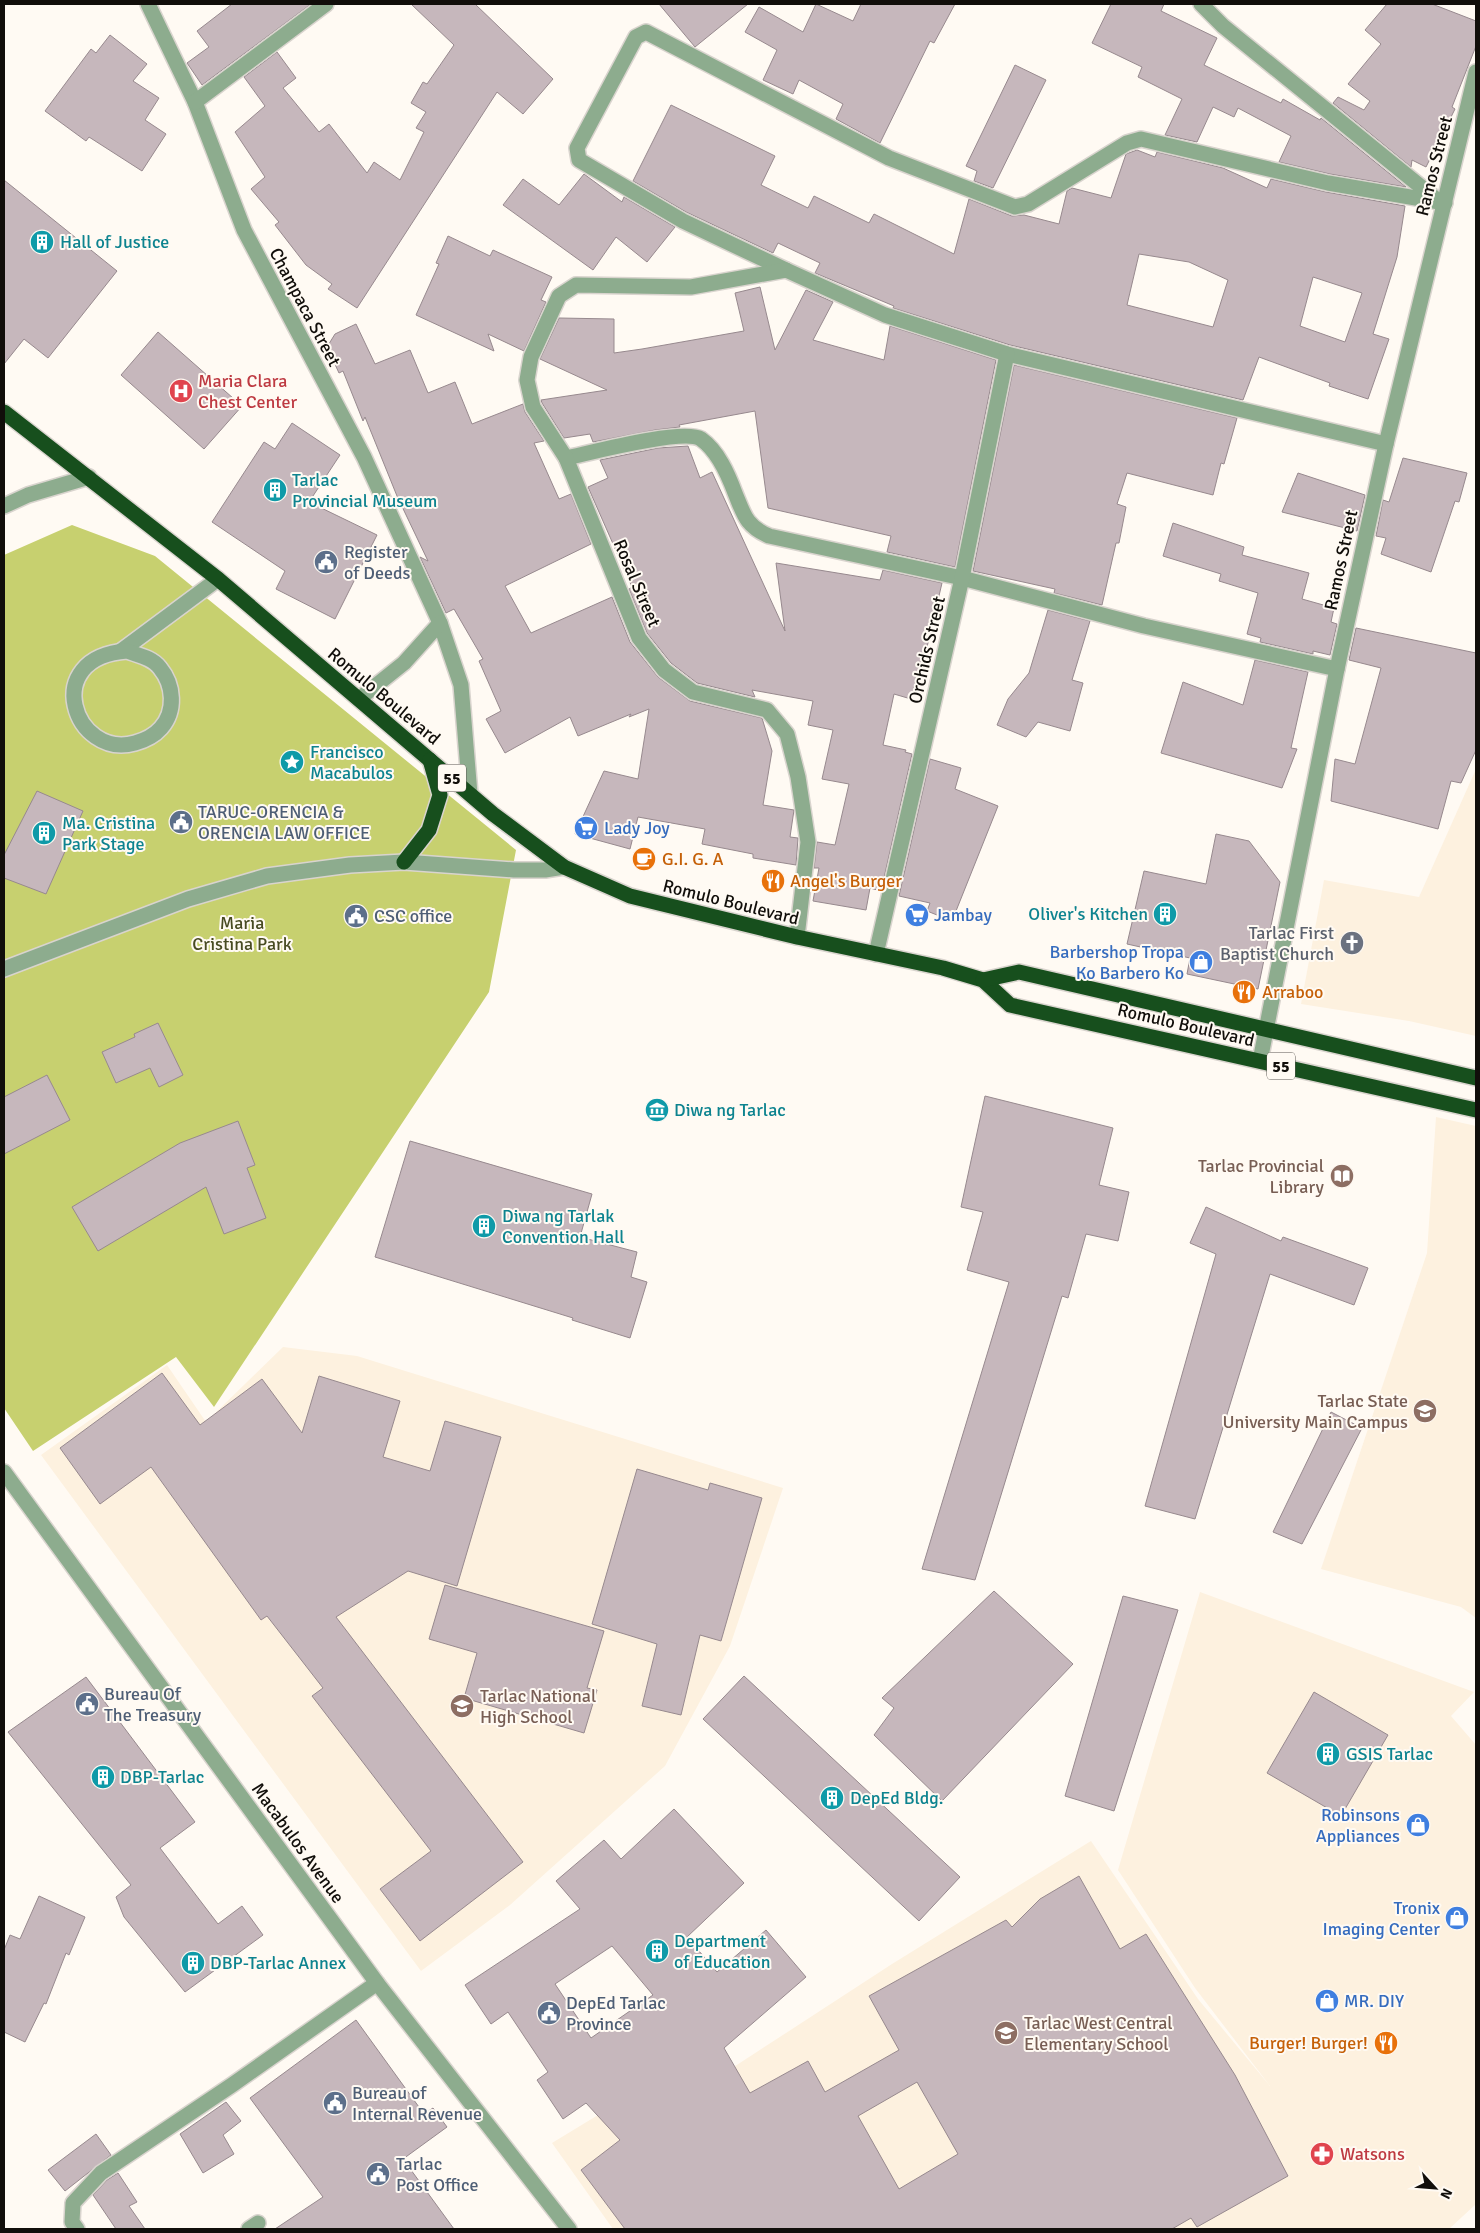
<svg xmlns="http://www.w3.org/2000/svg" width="1480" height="2233" viewBox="0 0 1480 2233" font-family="Signika,sans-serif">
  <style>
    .built { fill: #fdf1df }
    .green { fill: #c7d06f }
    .building { fill: #c6b7bc; stroke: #97898e; fill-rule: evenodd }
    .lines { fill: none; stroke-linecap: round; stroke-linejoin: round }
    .minor-casing { stroke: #d9d4ce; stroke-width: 18 }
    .highway-casing { stroke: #d9d4ce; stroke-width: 18 }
    .minor { stroke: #8dac8e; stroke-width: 15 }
    .highway { stroke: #174f1d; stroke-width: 15 }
    .labels { text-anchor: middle; stroke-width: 4; stroke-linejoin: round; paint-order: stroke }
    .shield { fill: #fffaf3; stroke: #585550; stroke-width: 1 }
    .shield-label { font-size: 16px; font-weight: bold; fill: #110e0a }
    .street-label { font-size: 18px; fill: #110e0a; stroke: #fffaf3 }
    .culture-label { font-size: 18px; fill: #0d838f; stroke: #fffaf3; text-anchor: start }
    .health-label { font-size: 18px; fill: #be3a42; stroke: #fffaf3; text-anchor: start }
    .service-label { font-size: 18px; fill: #4e5e75; stroke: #fffaf3; text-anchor: start }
    .shop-label { font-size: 18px; fill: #366cbe; stroke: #fffaf3; text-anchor: start }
    .food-label { font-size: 18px; fill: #c56008; stroke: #fffaf3; text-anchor: start }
    .park-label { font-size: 18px; fill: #484b22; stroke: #fffaf3 }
    .worship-label { font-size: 18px; fill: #5b616d; stroke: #fffaf3; text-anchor: end }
    .education-label { font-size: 18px; fill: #785e54; stroke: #fffaf3; text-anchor: end }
  </style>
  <rect width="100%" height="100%" fill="#fffaf3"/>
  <g class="built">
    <path d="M1476,769V1036L1409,1021L1301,1004L1324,880L1419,897Z"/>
    <path d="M1436,1117L1476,1126V1618L1461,1607L1321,1569L1427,1253Z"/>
    <path d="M283,1347L357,1356L783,1488L730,1646L665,1766L510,1905L421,1971L41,1455L167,1365L206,1422Z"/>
    <path d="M1200,1592L1474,1692L1451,1716L1476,1745V2204L1449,2229H613L552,2143L677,2067L723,2074L892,1964L1091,1841L1198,1999L1270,2086L1195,1988L1118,1870Z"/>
  </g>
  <path class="green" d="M72,525L155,556L516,850L489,992L214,1407L176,1357L33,1451L4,1408V555Z"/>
  <g class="building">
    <path d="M232,4H311L202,85L187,63L209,47L197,31Z"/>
    <path d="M411,4H475L553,79L523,114L497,92L357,308L328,289L332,284L306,265L275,225L279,222L251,189L265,177L235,132L265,106L244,77L277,52L296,78L283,88L319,132L329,124L367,173L374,162L400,180L424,132L416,128L426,112L411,103L423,82L427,84L454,45Z"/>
    <path d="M659,4H748L695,47Z"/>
    <path d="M816,4L853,21L861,4H955L934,43L930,41L880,143L836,119L843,104L799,80L793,94L763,80L777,50L745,32L759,7L803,32Z"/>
    <path d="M1111,4H1164L1161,11L1217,38L1204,65L1281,103L1283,99L1320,120L1321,118L1406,187L1330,174L1279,162L1291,136L1238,108L1234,117L1213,107L1197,142L1165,135L1182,99L1138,77L1142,67L1092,43Z"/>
    <path d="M1387,4H1432L1476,21V46L1452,107L1455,109L1426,167L1412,160L1411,167L1333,103L1338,97L1364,110L1370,101L1348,84L1381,44L1365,30Z"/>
    <path d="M110,35L147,64L133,81L159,98L145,120L166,134L142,171L89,137L86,141L45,111L91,49L96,53Z"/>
    <path d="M1015,65L1046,80L993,188L974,181L977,171L966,166Z"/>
    <path d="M671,105L775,156L761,185L808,208L814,196L869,223L874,214L954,254L969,199L1012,216L1024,215L1059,224L1067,191L1072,188L1111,198L1126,154L1137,150L1155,157L1157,152L1223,168L1267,188L1271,179L1326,192L1405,206L1397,257L1373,334L1389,339L1368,399L1329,386L1330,383L1259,357L1243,400L1010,345L893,308L894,306L815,273L820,263L778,243L773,253L686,212L633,181ZM1139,254L1189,262L1228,280L1213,327L1127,305ZM1313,277L1362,293L1345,342L1300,326Z"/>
    <path d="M584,174L622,202L624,197L675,227L647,262L616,237L593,270L503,205L523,179L559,205Z"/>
    <path d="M4,180L117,271L48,358L24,339L4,364Z"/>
    <path d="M448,236L490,256L493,250L552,277L541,300L546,302L524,351L488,334L494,351L416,315L439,264L436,263Z"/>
    <path d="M760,287L775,350L806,290L833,302L813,340L884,360L890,326L996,360L955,567L887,552L891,536L768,508L755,411L679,425L680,427L655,430L593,442L590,434L564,438L542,403L541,400L607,390L540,359L559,318L614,319V353L642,349L744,331L735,293Z"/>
    <path d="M356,324L375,364L410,350L428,393L455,382L472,424L523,404L525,412L544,441L534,443L559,499L571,494L591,544L505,586L531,633L612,597L630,642L658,677L690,701L762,718L772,751L763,805L794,810L790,837L798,838L796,865L753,858V854L702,844L705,829L638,817L630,849L575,834L604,771L638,779L649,709L629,717L631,714L578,736L570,717L505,753L486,719L501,711L479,661L483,659L454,609L446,613L420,557L428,561L397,496L365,417L363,421L343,371L339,373L327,347L335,334Z"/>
    <path d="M158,332L242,406L204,449L121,375Z"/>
    <path d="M1014,365L1237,418L1224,464L1221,463L1213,495L1127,473L1117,504L1126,507L1119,543H1116L1102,605L1054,593L1055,589L973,571Z"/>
    <path d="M292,423L340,455L309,502L377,535L335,619L276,589L285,571L212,522L264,442L275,449Z"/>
    <path d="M688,446L700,478L712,472L785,631L776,563L880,580L883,570L942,583L924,660L921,659L911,699L894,694L883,745L906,750L905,752L912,754L881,891L870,888L866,910L813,901L819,868H814L817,842L835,845L849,784L822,779L833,730L808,725L813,701L752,690L755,697L697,683L671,663L647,633L629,589L632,587L588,487L608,478L600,460L658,448Z"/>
    <path d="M1403,458L1467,473L1459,502L1455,501L1431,572L1381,554L1386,538L1376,536L1383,500L1389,502Z"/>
    <path d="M1298,473L1365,495L1357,531L1282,512Z"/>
    <path d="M1173,523L1244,547L1242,555L1309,573L1302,599L1334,608L1331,622L1337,624L1330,655L1313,651V654L1260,642L1261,638L1247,634L1258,593L1219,581L1221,574L1163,556Z"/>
    <path d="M1048,610L1090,621L1072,680L1083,683L1070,731L1038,722L1026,737L997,725L1008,699L1029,673Z"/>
    <path d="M1356,628L1476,653V750L1461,783L1451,781L1438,829L1331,801L1335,759L1355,764L1381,668L1349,660Z"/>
    <path d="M1255,660L1308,672L1291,748L1297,749L1282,788L1161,753L1183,682L1243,705Z"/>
    <path d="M930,759L961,768L955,789L998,806L952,921L927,911L930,903L899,896Z"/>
    <path d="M37,791L83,811L46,894L4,878V855Z"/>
    <path d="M1216,834L1249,841L1280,882L1258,989L1187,974L1190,958L1127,944L1144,871L1206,884Z"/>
    <path d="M158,1023L183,1075L159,1087L150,1068L116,1083L102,1052L135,1037L134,1034Z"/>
    <path d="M47,1075L70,1120L4,1154V1097Z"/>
    <path d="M985,1096L1113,1128L1099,1185L1129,1192L1118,1241L1086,1234L1068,1298L1062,1296L975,1580L922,1569L1009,1282L967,1270L983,1212L961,1207Z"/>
    <path d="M238,1121L255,1165L247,1168L266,1218L224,1234L206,1187L98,1251L72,1207L180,1143Z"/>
    <path d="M410,1141L592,1194L580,1237L637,1252L631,1277L647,1282L630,1338L572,1320L573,1318L375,1257Z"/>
    <path d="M1206,1207L1281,1241L1283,1237L1368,1268L1354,1305L1270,1274L1195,1519L1145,1506L1216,1254L1190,1243Z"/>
    <path d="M162,1373L200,1425L262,1379L302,1433L319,1376L400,1401L383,1457L430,1471L445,1421L501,1437L457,1586L408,1571L336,1617L523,1862L420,1941L380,1889L431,1851L312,1696L323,1688L267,1616L261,1620L151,1467L100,1504L60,1448Z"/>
    <path d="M1331,1412L1362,1428L1302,1544L1273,1532Z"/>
    <path d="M637,1469L708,1490L710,1483L762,1498L721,1641L700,1635L681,1715L642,1706L657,1644L592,1624Z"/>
    <path d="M445,1585L604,1631L587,1688L597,1690L584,1733L464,1698L477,1653L429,1639Z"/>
    <path d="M994,1591L1073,1664L942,1801L874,1735L894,1708L882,1698Z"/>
    <path d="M1123,1596L1178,1610L1114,1811L1065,1796Z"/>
    <path d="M744,1676L960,1877L919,1921L703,1719Z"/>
    <path d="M86,1677L195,1822L160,1848L218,1924L242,1906L263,1935L185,1992L124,1917L116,1897L131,1885L8,1732Z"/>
    <path d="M1314,1692L1388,1735L1341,1816L1267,1773Z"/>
    <path d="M674,1809L744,1883L687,1937L717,1972L766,1930L806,1977L724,2048L750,2093L808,2061L825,2092L899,2050L869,1996L1006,1920L1012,1927L1040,1899L1079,1876L1120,1949L1146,1934L1235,2075L1288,2176L1197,2227L1191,2218L1172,2229H625L581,2170L620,2140L586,2103L563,2119L537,2080L548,2072L508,2012L491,2024L465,1985L580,1909L556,1881L604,1840L621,1859ZM612,1946L653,1995L591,2038L555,1984ZM917,2082L958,2154L899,2189L858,2116Z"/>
    <path d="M39,1896L85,1917L69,1955L66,1953L46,2004L44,2003L25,2042L4,2032V1950L10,1935L20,1939Z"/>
    <path d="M356,2020L424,2114L433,2108L447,2127L403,2159L454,2229H275L323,2197L250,2098Z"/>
    <path d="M226,2102L241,2121L223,2135L234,2154L203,2173L180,2134Z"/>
    <path d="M96,2134L111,2155L65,2191L48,2170Z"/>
    <path d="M118,2173L137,2202L129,2206L145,2229H116L93,2195L107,2180Z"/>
  </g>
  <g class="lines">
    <g class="minor-casing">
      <g id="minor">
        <path d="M148,4L195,102L244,230L364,457L440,623L461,685L470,794"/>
        <path d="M1201,4L1223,26L1436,199"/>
        <path d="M195,102L326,4"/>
        <path d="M786,270L683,221L579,160L577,148L636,37L646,32L889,158L1015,207L1028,204L1127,143L1141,139L1328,183L1445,203"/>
        <path d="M566,458C590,453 683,428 701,439C718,451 728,474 735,493C744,515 746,526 769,536L962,578L1144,626L1337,669"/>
        <path d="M4,506L28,495L89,477"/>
        <path d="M121,651L218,579"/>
        <path d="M127,651C138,655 153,658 160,668C174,685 176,711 161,728C154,736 146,740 135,743C74,760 39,657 127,651Z"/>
        <path d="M359,699L404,663L440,623"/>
        <path d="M797,937L808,842L798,777L787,734L767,710L693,692L664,670L639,638L566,458L533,407L527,380L531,357L559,296L576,285L691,287L786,270L885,315L1007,354L1386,444"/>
        <path d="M876,954L962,578L1007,354"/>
        <path d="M4,969L188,899L267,876L350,865L404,862L514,870H545L564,867"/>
        <path d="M1260,1061L1337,669L1386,444L1476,72"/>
        <path d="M4,1472L377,1983L569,2229"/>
        <path d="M77,2229L72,2222L73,2203L101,2173L232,2085L377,1983"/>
        <path d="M249,2229L258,2223"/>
      </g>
    </g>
    <g class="highway-casing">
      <g id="highway">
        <path d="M4,412L218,579L493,814L564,867L630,896L797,937L943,968L983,980L1010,1005L1476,1110"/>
        <path d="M404,862L429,830L440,795L430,760"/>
        <path d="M983,980L1019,972L1476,1078"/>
      </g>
    </g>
    <use href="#minor" class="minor"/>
    <use href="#highway" class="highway"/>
  </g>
  <defs>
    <g id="building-disc" transform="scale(1.25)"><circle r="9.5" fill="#0f9aa8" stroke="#fffaf3"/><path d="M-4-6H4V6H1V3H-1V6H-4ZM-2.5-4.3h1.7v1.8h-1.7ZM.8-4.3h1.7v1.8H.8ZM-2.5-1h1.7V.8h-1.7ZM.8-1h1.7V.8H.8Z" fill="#fff"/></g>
    <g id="hospital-disc" transform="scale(1.25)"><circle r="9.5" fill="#e0444e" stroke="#fffaf3"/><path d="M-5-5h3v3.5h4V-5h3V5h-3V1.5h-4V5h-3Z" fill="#fff"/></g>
    <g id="civic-disc" transform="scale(1.25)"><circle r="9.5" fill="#5c6f8a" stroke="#fffaf3"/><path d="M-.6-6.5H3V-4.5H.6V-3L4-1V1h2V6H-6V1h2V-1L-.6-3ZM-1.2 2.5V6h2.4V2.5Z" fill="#fff"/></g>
    <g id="sight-disc" transform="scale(1.25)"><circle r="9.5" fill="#0f9aa8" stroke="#fffaf3"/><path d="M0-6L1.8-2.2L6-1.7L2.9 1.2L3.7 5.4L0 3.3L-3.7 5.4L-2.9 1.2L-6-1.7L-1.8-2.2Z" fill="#fff"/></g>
    <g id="supermarket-disc" transform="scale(1.25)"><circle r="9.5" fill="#3f7fe0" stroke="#fffaf3"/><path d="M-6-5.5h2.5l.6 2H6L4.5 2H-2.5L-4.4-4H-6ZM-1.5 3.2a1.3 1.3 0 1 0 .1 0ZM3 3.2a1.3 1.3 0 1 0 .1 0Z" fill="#fff"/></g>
    <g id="cafe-disc" transform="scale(1.25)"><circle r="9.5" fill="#e8710a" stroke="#fffaf3"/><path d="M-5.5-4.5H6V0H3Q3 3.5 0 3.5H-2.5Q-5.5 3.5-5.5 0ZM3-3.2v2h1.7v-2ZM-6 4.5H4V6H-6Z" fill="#fff"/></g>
    <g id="restaurant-disc" transform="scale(1.25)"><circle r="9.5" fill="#e8710a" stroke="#fffaf3"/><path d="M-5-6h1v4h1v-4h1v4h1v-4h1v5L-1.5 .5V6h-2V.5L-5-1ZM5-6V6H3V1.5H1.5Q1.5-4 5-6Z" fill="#fff"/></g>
    <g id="church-disc" transform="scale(1.25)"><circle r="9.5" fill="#6b7280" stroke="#fffaf3"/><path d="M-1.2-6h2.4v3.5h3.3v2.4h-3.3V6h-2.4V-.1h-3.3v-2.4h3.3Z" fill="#fff"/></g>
    <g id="shop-disc" transform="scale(1.25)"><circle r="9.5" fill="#3f7fe0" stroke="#fffaf3"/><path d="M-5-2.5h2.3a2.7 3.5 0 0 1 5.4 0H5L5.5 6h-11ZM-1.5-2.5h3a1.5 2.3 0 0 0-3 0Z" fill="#fff"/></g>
    <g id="museum-disc" transform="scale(1.25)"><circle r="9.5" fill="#0f9aa8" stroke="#fffaf3"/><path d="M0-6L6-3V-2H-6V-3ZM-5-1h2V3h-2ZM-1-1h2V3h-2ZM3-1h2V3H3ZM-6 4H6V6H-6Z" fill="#fff"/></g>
    <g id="library-disc" transform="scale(1.25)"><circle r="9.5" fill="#8d6e63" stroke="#fffaf3"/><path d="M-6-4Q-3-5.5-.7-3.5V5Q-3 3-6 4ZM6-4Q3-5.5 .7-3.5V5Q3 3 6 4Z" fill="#fff"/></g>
    <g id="university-disc" transform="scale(1.25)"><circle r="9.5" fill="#8d6e63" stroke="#fffaf3"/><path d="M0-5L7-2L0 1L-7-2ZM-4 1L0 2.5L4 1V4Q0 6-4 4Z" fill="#fff"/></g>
    <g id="school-disc" transform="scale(1.25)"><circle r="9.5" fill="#8d6e63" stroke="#fffaf3"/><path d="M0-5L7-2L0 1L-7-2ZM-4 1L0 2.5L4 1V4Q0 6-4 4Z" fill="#fff"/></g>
    <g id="pharmacy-disc" transform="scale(1.25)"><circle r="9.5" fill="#e0444e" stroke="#fffaf3"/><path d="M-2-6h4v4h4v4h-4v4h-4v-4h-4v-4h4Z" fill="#fff"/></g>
  </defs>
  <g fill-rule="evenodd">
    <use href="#building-disc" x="42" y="242"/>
    <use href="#hospital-disc" x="181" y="391"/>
    <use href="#building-disc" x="275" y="490"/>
    <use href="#civic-disc" x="326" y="562"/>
    <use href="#sight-disc" x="292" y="762"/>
    <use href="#civic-disc" x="181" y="822"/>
    <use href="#supermarket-disc" x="586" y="828"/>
    <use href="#building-disc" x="44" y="833"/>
    <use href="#cafe-disc" x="644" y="859"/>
    <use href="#restaurant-disc" x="773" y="881"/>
    <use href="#building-disc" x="1165" y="914"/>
    <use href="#supermarket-disc" x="917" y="915"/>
    <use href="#civic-disc" x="356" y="916"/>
    <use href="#church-disc" x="1352" y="943"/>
    <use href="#shop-disc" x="1201" y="962"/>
    <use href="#restaurant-disc" x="1244" y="992"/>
    <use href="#museum-disc" x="657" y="1110"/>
    <use href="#library-disc" x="1342" y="1176"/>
    <use href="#building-disc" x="484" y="1226"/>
    <use href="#university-disc" x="1425" y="1411"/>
    <use href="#civic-disc" x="87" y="1704"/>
    <use href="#school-disc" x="462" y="1706"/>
    <use href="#building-disc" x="1328" y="1754"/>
    <use href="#building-disc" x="103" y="1777"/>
    <use href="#building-disc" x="832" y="1798"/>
    <use href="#shop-disc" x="1418" y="1825"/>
    <use href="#shop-disc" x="1457" y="1918"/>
    <use href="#building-disc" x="657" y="1951"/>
    <use href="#building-disc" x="193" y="1963"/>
    <use href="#shop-disc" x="1327" y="2001"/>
    <use href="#civic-disc" x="549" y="2013"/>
    <use href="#school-disc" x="1006" y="2033"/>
    <use href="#restaurant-disc" x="1386" y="2043"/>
    <use href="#civic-disc" x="335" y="2103"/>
    <use href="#pharmacy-disc" x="1322" y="2154"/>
    <use href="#civic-disc" x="378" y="2174"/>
  </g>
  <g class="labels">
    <g class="shield">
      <rect x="438" y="764.5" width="28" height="27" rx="4"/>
      <rect x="1267" y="1052.5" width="28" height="27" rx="4"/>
    </g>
    <g class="shield-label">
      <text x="452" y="784">55</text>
      <text x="1281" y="1072">55</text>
    </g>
    <g class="street-label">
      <text transform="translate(1434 166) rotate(-76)" y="6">Ramos Street</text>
      <text transform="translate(305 307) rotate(62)" y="6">Champaca Street</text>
      <text transform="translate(1341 560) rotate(-78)" y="6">Ramos Street</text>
      <text transform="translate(637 583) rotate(67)" y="6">Rosal Street</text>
      <text transform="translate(927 650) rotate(-77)" y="6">Orchids Street</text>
      <text transform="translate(384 696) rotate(40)" y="6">Romulo Boulevard</text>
      <text transform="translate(731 902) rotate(14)" y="6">Romulo Boulevard</text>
      <text transform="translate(1186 1025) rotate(13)" y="6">Romulo Boulevard</text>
      <text transform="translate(298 1843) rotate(54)" y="6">Macabulos Avenue</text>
    </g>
    <g class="culture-label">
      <text x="60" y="248">Hall of Justice</text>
      <text x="292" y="486">Tarlac<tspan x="292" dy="21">Provincial Museum</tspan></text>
      <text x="310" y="758">Francisco<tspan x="310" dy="21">Macabulos</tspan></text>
      <text x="62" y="829">Ma. Cristina<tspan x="62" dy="21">Park Stage</tspan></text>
      <text x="1148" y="920" text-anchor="end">Oliver's Kitchen</text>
      <text x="674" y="1116">Diwa ng Tarlac</text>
      <text x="502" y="1222">Diwa ng Tarlak<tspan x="502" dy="21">Convention Hall</tspan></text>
      <text x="1346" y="1760">GSIS Tarlac</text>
      <text x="120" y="1783">DBP-Tarlac</text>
      <text x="850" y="1804">DepEd Bldg.</text>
      <text x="674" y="1947">Department<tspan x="674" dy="21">of Education</tspan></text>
      <text x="210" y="1969">DBP-Tarlac Annex</text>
    </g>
    <g class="health-label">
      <text x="198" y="387">Maria Clara<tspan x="198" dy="21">Chest Center</tspan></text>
      <text x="1340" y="2160">Watsons</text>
    </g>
    <g class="service-label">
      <text x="344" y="558">Register<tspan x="344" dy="21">of Deeds</tspan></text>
      <text x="198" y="818">TARUC-ORENCIA &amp;<tspan x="198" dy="21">ORENCIA LAW OFFICE</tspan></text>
      <text x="374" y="922">CSC office</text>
      <text x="104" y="1700">Bureau Of<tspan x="104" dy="21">The Treasury</tspan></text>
      <text x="566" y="2009">DepEd Tarlac<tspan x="566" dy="21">Province</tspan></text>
      <text x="352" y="2099">Bureau of<tspan x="352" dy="21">Internal Revenue</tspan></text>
      <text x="396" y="2170">Tarlac<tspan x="396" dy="21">Post Office</tspan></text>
    </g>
    <g class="shop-label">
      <text x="604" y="834">Lady Joy</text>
      <text x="934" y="921">Jambay</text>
      <text x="1184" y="958" text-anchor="end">Barbershop Tropa<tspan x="1184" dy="21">Ko Barbero Ko</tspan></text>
      <text x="1400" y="1821" text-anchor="end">Robinsons<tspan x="1400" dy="21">Appliances</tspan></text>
      <text x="1440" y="1914" text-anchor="end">Tronix<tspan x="1440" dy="21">Imaging Center</tspan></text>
      <text x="1344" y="2007">MR. DIY</text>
    </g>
    <g class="food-label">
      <text x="662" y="865">G.I. G. A</text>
      <text x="790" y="887">Angel's Burger</text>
      <text x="1262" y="998">Arraboo</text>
      <text x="1368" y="2049" text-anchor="end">Burger! Burger!</text>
    </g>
    <g class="park-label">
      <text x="242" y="929">Maria<tspan x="242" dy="21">Cristina Park</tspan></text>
    </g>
    <g class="worship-label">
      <text x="1334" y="939">Tarlac First<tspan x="1334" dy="21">Baptist Church</tspan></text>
    </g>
    <g class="education-label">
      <text x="1324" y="1172">Tarlac Provincial<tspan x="1324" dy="21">Library</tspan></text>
      <text x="1408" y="1407">Tarlac State<tspan x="1408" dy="21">University Main Campus</tspan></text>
      <text x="480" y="1702" text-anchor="start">Tarlac National<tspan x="480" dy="21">High School</tspan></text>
      <text x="1024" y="2029" text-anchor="start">Tarlac West Central<tspan x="1024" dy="21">Elementary School</tspan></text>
    </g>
  </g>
  <rect width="1480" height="2233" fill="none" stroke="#110e0a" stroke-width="10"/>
  <g transform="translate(1435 2188) rotate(116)" stroke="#fffaf3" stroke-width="4" paint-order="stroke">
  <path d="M0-4L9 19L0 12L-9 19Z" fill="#110e0a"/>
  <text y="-8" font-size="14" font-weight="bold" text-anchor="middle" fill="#110e0a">N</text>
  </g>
</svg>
